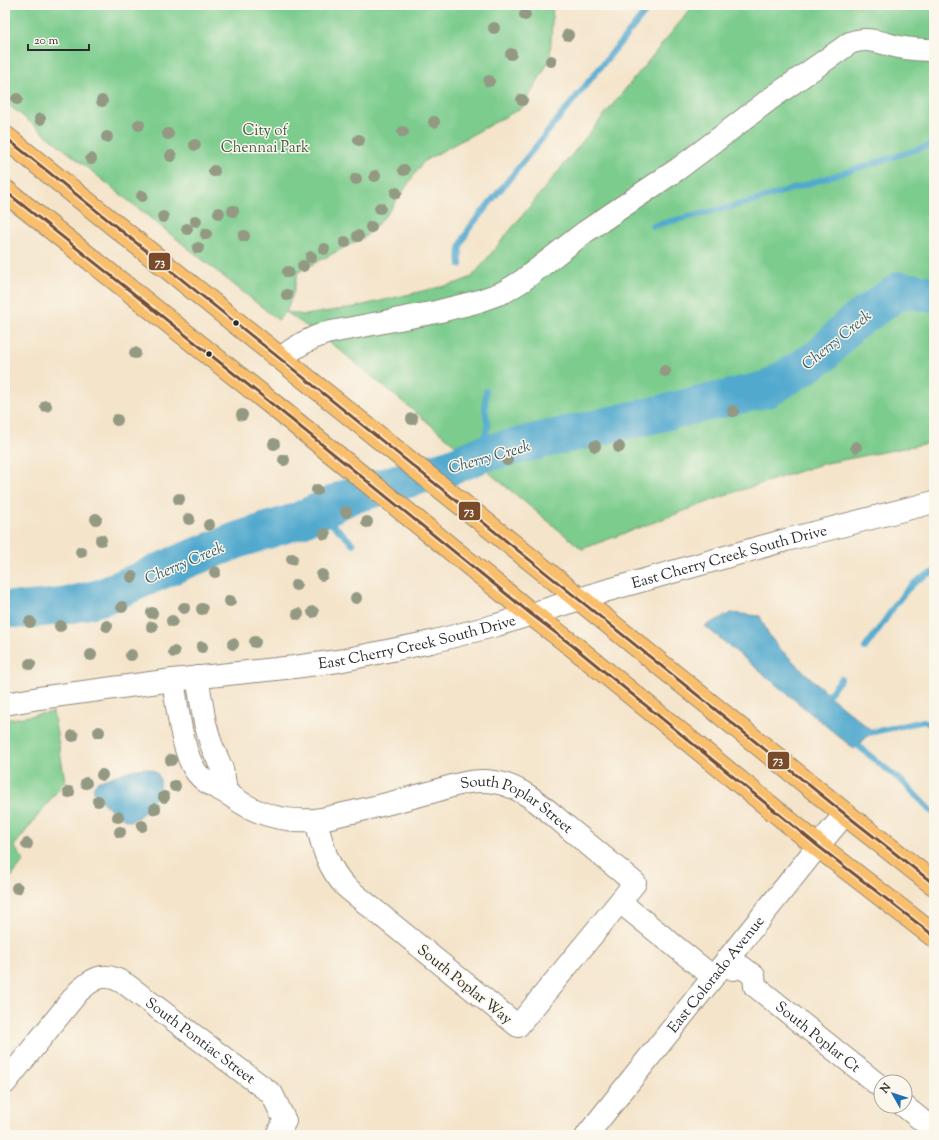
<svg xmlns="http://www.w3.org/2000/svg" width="939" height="1140" viewBox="0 0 939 1140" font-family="'Sorts Mill Goudy',serif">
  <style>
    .green { fill: #7bcc8d; stroke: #537c5c }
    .water { fill: #51a9ce; stroke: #3e6a7c }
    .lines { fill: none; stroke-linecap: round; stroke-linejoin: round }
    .stream { stroke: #51a9ce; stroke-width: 6 }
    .river { stroke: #51a9ce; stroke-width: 37 }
    .minor-casing { stroke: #90887a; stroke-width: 24 }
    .major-casing { stroke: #90887a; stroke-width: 24 }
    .minor { stroke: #fff; stroke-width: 22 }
    .major { stroke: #f9bf6d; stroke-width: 22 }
    .bus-1-casing { stroke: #fbf7ec; stroke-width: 6 }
    .bus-1 { stroke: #7a4b2a; stroke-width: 3 }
    .tree { fill: #939982 }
    .bus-dot { fill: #2b2b2b; stroke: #fbf7ec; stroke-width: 1.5 }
    .labels { text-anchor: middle; stroke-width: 3; stroke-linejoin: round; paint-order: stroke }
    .park-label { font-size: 15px; fill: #435b48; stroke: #fbf7ec }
    .street-label { font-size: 15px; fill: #2b2b2b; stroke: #fbf7ec }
    .water-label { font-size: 16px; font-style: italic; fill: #3a5d6c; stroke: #fbf7ec }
    .line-badge { stroke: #fbf7ec; stroke-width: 1.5 }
    .badge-label { font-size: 11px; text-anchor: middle; font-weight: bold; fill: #fff }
  </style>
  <rect width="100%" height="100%" fill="#fbf7ec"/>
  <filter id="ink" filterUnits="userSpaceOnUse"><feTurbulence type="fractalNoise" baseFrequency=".025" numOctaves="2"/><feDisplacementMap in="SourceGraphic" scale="8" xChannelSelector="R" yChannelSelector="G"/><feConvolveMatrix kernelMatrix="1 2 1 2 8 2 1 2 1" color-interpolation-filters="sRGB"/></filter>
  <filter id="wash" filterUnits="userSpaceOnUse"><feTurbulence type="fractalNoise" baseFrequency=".012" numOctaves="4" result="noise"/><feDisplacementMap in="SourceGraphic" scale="16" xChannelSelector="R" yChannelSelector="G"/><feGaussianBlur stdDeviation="0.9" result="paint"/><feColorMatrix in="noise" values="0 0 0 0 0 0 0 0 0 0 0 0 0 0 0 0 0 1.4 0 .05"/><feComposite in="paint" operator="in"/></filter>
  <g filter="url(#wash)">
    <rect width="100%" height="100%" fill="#f4e4ca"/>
    <g class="green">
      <path d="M5,5H553L550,59L523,107L424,161L390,210L377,225L366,236L298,272L293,294L286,312L305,315L355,307L457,283L472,277L694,5H934V442L822,464L735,492L582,549L336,347L286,312L278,320L5,102Z"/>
      <path d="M53,712L65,781L14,846L24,861L5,885V720Z"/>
    </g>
    <g class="water">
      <path d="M731,613L760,616L768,634L779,648L832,698L865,725L870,730L869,735L854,749L705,626Z"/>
      <path d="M145,768C182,774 141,822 129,821C121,820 101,801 95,795C93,789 93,786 97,782L132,770Z"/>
    </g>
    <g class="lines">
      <g class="stream">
        <path d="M652,226L754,201L934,144"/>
        <path d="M460,265C458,248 461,242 470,227L651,5"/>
        <path d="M466,461L481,444L488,427L485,407L486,391"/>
        <path d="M315,512C330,521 341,532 353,544"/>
        <path d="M865,648C872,638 879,629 885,620C898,601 911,579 934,572"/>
        <path d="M829,694L841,679"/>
        <path d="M869,733L924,721L934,727"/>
        <path d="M858,746L905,784L934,814"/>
      </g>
      <path class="river" d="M5,609L26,610L66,606L102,597L179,563L238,540L300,520L350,496L451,467L482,454L768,389L821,356L849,326L900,290L934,294"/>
    </g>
  </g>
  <g filter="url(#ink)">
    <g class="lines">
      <g class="minor-casing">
        <g id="minor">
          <path d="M281,358C296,346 308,339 326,333L436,312L476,302L504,292L522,281L585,232L678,169L722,136L770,99L850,43C868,36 881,43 899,47C910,49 923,50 934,50"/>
          <path d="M197,677L205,723L211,744L222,769L224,778L226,792"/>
          <path id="s1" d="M173,680C177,704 182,754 197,773C206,785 222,789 234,798C258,815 286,822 314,820C327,819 340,814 353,812C379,806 406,799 432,792C452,786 473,778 494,782C524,786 549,812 572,831C593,848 614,866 635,883L518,1026L346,887C327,867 322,845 316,820"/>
          <path id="s2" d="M5,704L39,698L173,680L294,667L338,661L431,642L497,625L605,591L786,540L934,502"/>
          <path d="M620,902L713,977"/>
          <path d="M725,963L733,969L742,967L754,976L755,986"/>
          <path id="s3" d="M755,986L881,1087"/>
          <path id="s4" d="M5,1083L78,992C96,976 105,971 127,985L272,1094L285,1121L277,1135"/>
          <path d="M904,1106L934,1130"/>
          <path id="s5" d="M587,1135L818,846L845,814"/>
        </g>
      </g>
      <g class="major-casing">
        <g id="major">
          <path d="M5,137L546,572L845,814L934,884"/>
          <path d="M5,191L277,408L531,614L573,646L818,846L934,936"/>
        </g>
      </g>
      <use href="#minor" class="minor"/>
      <use href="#major" class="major"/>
      <g class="bus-1-casing">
        <g id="bus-1">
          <path d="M5,137L845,814L934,884"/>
          <path d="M5,191L277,408L531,614L573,646L818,846L934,936"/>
        </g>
      </g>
      <use href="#bus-1" class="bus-1"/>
    </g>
    <g class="tree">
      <circle cx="525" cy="15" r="6"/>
      <circle cx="494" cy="28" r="6"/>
      <circle cx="568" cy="35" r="6"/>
      <circle cx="511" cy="54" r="6"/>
      <circle cx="551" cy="61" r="6"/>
      <circle cx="489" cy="81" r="6"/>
      <circle cx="17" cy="99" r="6"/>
      <circle cx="522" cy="100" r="6"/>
      <circle cx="102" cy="101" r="6"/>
      <circle cx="40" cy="119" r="6"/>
      <circle cx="434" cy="122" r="6"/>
      <circle cx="139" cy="125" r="6"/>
      <circle cx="403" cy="132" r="6"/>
      <circle cx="168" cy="134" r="6"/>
      <circle cx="107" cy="137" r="6"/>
      <circle cx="359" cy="140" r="6"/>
      <circle cx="195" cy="145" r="6"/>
      <circle cx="171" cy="156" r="6"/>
      <circle cx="91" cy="159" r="6"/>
      <circle cx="404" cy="170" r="6"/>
      <circle cx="214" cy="171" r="6"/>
      <circle cx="375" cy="176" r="6"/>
      <circle cx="356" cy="179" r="6"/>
      <circle cx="396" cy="193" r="6"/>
      <circle cx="142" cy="196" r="6"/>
      <circle cx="380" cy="208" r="6"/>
      <circle cx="233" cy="211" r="6"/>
      <circle cx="219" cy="213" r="6"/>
      <circle cx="163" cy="217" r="6"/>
      <circle cx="196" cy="221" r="6"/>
      <circle cx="371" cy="227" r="6"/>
      <circle cx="187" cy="229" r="6"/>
      <circle cx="206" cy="234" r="6"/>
      <circle cx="244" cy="236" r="6"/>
      <circle cx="358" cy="236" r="6"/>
      <circle cx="345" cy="242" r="6"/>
      <circle cx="198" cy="248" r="6"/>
      <circle cx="324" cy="249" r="6"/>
      <circle cx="311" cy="257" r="6"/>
      <circle cx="303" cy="266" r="6"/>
      <circle cx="288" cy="272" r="6"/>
      <circle cx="287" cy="295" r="6"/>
      <circle cx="135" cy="353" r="6"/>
      <circle cx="665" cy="371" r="6"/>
      <circle cx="46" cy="406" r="6"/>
      <circle cx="733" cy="411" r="6"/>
      <circle cx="242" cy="415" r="6"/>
      <circle cx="412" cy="419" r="6"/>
      <circle cx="117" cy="420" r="6"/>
      <circle cx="274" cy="444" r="6"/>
      <circle cx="595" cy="446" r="6"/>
      <circle cx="619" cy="447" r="6"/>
      <circle cx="856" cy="447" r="6"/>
      <circle cx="284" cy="460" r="6"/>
      <circle cx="507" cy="460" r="6"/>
      <circle cx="317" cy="490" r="6"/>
      <circle cx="179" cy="499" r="6"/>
      <circle cx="346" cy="512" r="6"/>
      <circle cx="96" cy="519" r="6"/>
      <circle cx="189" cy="519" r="6"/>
      <circle cx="367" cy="522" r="6"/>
      <circle cx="209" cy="525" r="6"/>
      <circle cx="325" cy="534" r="6"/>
      <circle cx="101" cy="540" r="6"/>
      <circle cx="81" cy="552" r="6"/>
      <circle cx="292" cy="559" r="6"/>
      <circle cx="215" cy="572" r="6"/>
      <circle cx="322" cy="575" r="6"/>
      <circle cx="132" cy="577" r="6"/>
      <circle cx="296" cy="585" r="6"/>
      <circle cx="356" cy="598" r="6"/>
      <circle cx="230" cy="601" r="6"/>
      <circle cx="122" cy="607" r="6"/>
      <circle cx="184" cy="608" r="6"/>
      <circle cx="202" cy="609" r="6"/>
      <circle cx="313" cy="612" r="6"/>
      <circle cx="152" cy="613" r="6"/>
      <circle cx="298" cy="614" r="6"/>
      <circle cx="172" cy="621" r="6"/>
      <circle cx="30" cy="622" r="6"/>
      <circle cx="60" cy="626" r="6"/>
      <circle cx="107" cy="626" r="6"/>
      <circle cx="152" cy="627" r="6"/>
      <circle cx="255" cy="642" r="6"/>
      <circle cx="233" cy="644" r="6"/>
      <circle cx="202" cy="647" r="6"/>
      <circle cx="174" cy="652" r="6"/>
      <circle cx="91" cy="655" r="6"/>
      <circle cx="131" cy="655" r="6"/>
      <circle cx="30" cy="664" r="6"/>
      <circle cx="99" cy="732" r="6"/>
      <circle cx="73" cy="736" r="6"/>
      <circle cx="171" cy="760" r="6"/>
      <circle cx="102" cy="775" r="6"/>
      <circle cx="86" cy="783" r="6"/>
      <circle cx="175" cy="786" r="6"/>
      <circle cx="69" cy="792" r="6"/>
      <circle cx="164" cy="797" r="6"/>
      <circle cx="98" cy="801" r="6"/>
      <circle cx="155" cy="809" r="6"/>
      <circle cx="118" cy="817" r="6"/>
      <circle cx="142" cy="826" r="6"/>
      <circle cx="120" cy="832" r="6"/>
      <circle cx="27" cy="844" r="6"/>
      <circle cx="17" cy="888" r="6"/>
    </g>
  </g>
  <g class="bus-dot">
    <circle cx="236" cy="323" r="3.5"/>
    <circle cx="209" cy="354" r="3.5"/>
  </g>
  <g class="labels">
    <g class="park-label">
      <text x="265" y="135">City of<tspan x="265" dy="17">Chennai Park</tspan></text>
    </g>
    <g class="street-label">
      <text dy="5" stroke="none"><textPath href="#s2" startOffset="741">East Cherry Creek South Drive</textPath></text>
      <text dy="5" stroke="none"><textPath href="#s2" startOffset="417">East Cherry Creek South Drive</textPath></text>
      <text dy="5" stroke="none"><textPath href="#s1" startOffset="440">South Poplar Street</textPath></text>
      <text dy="5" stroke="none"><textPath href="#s5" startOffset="206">East Colorado Avenue</textPath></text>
      <text transform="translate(465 984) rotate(39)" y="5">South Poplar Way</text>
      <text dy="5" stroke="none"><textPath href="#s3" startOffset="81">South Poplar Ct</textPath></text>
      <text dy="5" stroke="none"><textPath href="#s4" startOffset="264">South Pontiac Street</textPath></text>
    </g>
    <g class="water-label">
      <text transform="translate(836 339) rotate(-39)" y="6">Cherry Creek</text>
      <text transform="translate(489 456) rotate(-16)" y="6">Cherry Creek</text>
      <text transform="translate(184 562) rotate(-23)" y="6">Cherry Creek</text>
    </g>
  </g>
  <g class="line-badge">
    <rect x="148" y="252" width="23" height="19" rx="4" fill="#7a4b2a"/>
    <rect x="458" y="501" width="23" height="20" rx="4" fill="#7a4b2a"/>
    <rect x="767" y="751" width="23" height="19" rx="4" fill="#7a4b2a"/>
  </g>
  <g class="badge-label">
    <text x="160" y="266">73</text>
    <text x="469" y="515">73</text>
    <text x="778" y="764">73</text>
  </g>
  <rect width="939" height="1140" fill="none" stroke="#fbf7ec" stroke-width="20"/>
  <g transform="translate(893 1094) rotate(309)"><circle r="19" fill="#fbf7ec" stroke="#a8a59f"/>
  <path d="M0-3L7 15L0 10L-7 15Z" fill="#1f6fb2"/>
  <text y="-6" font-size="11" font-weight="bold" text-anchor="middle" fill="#2b2b2b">N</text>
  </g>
  <path d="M28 44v6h61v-6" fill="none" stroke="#2b2b2b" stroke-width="2"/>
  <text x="34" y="44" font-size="12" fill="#2b2b2b" stroke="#fbf7ec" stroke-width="3" paint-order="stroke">20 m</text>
</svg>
